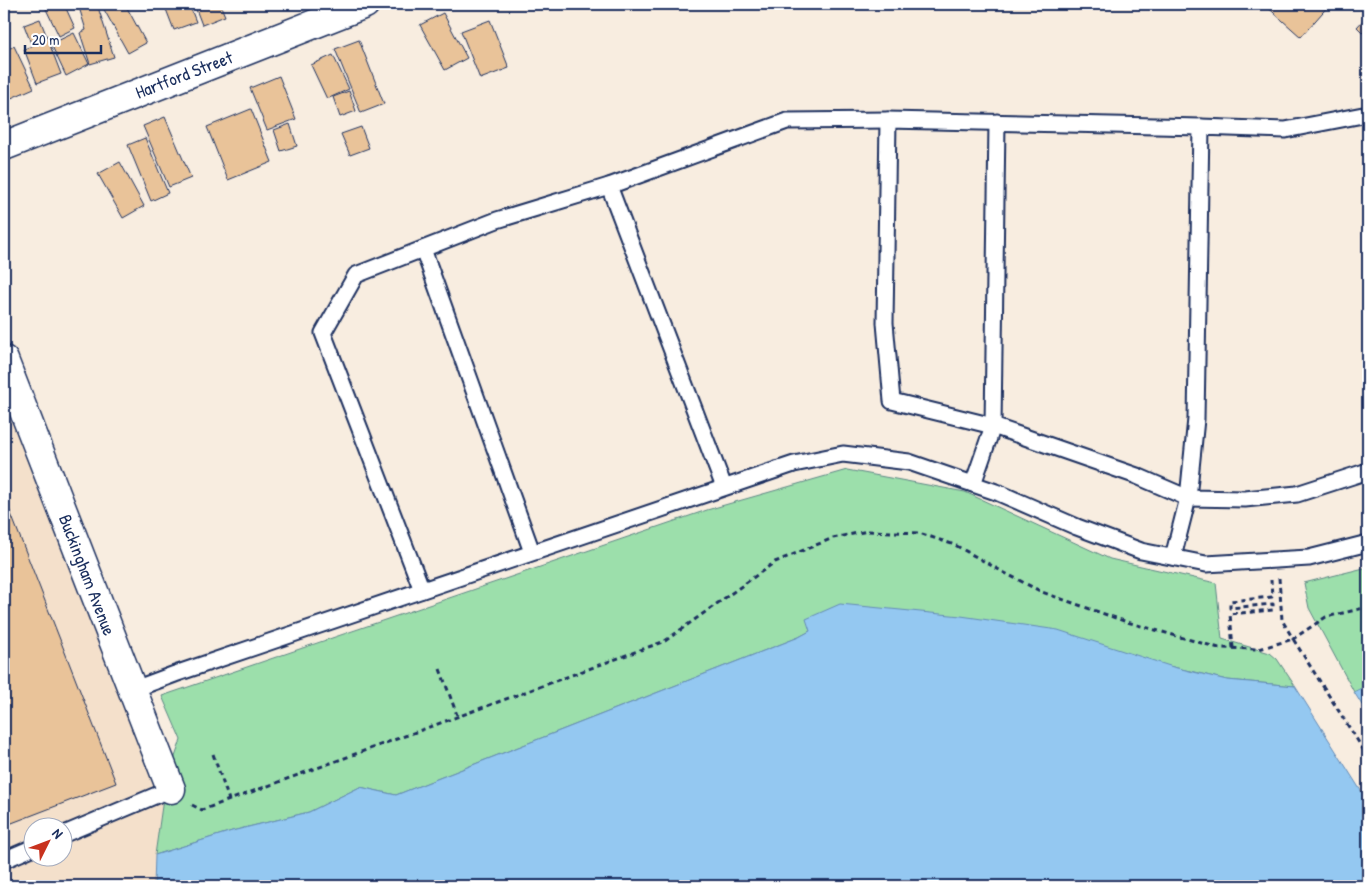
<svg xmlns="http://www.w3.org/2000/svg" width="1372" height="890" viewBox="0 0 1372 890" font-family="'Patrick Hand',sans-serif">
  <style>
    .built { fill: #f4e0cb; fill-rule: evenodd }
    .green { fill: #9cdfab; stroke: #5c8784 }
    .water { fill: #94c8f1; stroke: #648bb6 }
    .building { fill: #e9c399; stroke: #1b2f5e }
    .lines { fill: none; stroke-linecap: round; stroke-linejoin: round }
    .service-casing { stroke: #1b2f5e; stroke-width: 19 }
    .minor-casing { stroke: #1b2f5e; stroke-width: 31 }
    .path { stroke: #1b2f5e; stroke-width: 3; stroke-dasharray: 5 4; stroke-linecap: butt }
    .service { stroke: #fff; stroke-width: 15 }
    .minor { stroke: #fff; stroke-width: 28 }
    .labels { text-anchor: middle; stroke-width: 4; stroke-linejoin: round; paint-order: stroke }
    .street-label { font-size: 18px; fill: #1b2f5e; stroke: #fff }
  </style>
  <rect width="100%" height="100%" fill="#f8ede0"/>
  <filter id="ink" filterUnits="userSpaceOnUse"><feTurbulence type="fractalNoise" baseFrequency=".02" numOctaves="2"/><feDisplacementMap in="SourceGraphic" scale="10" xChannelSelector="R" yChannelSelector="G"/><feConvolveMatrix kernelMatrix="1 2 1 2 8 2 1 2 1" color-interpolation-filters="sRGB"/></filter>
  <g filter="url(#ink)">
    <path class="built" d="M4,356L165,785L155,855L154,886H4ZM32,828H62V858H32Z"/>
    <g class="green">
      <path d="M847,470L965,492L1110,559L1216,583L1222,639L1270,653L1277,659L1295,686L1227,680L1173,667L810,631L799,637L396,795L360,787L309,812L232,831L155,855L165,785L181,740L162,696L707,510Z"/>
      <path d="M1368,567V685L1354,692L1309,608L1304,583Z"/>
    </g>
    <g class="water">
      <path d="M840,604L961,616L1058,630L1173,667L1227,680L1295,686L1368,802V886H154L155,855L232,831L309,812L360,787L396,795L799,637L810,631L806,619Z"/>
      <path d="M1368,685V715L1354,692Z"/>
    </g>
    <g class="building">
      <path d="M52,4H64L75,28L59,36L45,7Z"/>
      <path d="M78,4H97L114,57L90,64L80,33L86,30Z"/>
      <path d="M101,4H125L146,43L128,53Z"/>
      <path d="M164,4H189L196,22L174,30Z"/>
      <path d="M194,4H220L225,16L202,25Z"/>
      <path d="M1264,4H1330L1301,37Z"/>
      <path d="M443,13L467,58L445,70L420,25Z"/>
      <path d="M1368,15V38L1357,27Z"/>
      <path d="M40,19L61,74L37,83L24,49L32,46L24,25Z"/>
      <path d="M490,20L509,68L480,79L461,31Z"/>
      <path d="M74,33L89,64L66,76L51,44Z"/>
      <path d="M359,40L384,104L361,113L335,49Z"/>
      <path d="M14,46L34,88L9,99L4,86V51Z"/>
      <path d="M333,55L349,89L327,99L311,65Z"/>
      <path d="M279,76L296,119L267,130L250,88Z"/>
      <path d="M349,91L356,111L340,117L333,97Z"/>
      <path d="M251,109L272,162L228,180L207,127Z"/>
      <path d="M165,117L191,178L169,187L143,126Z"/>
      <path d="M290,124L297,146L281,151L274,130Z"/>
      <path d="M361,127L369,148L350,155L341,134Z"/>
      <path d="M145,138L168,193L151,201L128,145Z"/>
      <path d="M120,162L144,206L123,218L98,174Z"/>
      <path d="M4,496L116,783L4,826Z"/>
    </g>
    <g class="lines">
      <g class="service-casing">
        <g id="service">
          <path d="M1368,114L1285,130L1201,127L1196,419L1188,498L1245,499L1297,494L1368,471"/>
          <path d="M609,186L724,487"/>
          <path d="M423,249L532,552"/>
          <path d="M973,484L993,426L997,122"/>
          <path d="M1173,557L1188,498L1137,476L993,426L892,401L885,323L888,120L1201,127"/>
          <path d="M422,590L323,333L356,275L497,220L609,186L787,121L888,120"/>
          <path d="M132,690L175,674L794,464L843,454L909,462L999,493L1077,527L1141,551L1206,564L1309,558L1368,543"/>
          <path d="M62,835L171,789"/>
          <path d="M4,860L32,848"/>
        </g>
      </g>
      <g class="minor-casing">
        <g id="minor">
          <path d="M4,146L365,4"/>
          <path d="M4,360L171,789"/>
        </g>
      </g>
      <g class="path">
        <path d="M1279,578L1282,620L1293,639L1326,617L1368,607"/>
        <path d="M1233,648L1230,614L1273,610V604L1230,608V601L1272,597L1271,580"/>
        <path d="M440,669L457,715"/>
        <path d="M213,754L229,800"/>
        <path d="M192,805L202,810L665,641L775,562L833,538L868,531L919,533L955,545L1003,572L1042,592L1127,622L1219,648L1259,649L1293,639L1368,757"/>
      </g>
      <use href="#service" class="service"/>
      <use href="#minor" class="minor"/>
    </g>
  </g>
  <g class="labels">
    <g class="street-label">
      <text transform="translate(184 75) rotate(-21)" y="6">Hartford Street</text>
      <text transform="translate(87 575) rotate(69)" y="6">Buckingham Avenue</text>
    </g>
  </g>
  <rect width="1372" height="890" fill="none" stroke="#fff" stroke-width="20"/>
  <rect x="10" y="10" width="1352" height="870" fill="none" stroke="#1b2f5e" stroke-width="2" filter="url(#ink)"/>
  <g transform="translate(48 842) rotate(48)"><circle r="24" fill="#ffffff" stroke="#a4acbf"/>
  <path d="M0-4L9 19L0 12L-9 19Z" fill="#c8321e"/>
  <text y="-8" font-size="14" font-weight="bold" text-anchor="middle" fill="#1b2f5e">N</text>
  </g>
  <path d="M25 45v8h76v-8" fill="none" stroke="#1b2f5e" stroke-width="2.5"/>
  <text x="32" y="45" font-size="15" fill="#1b2f5e" stroke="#ffffff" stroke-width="4" paint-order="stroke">20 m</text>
</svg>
